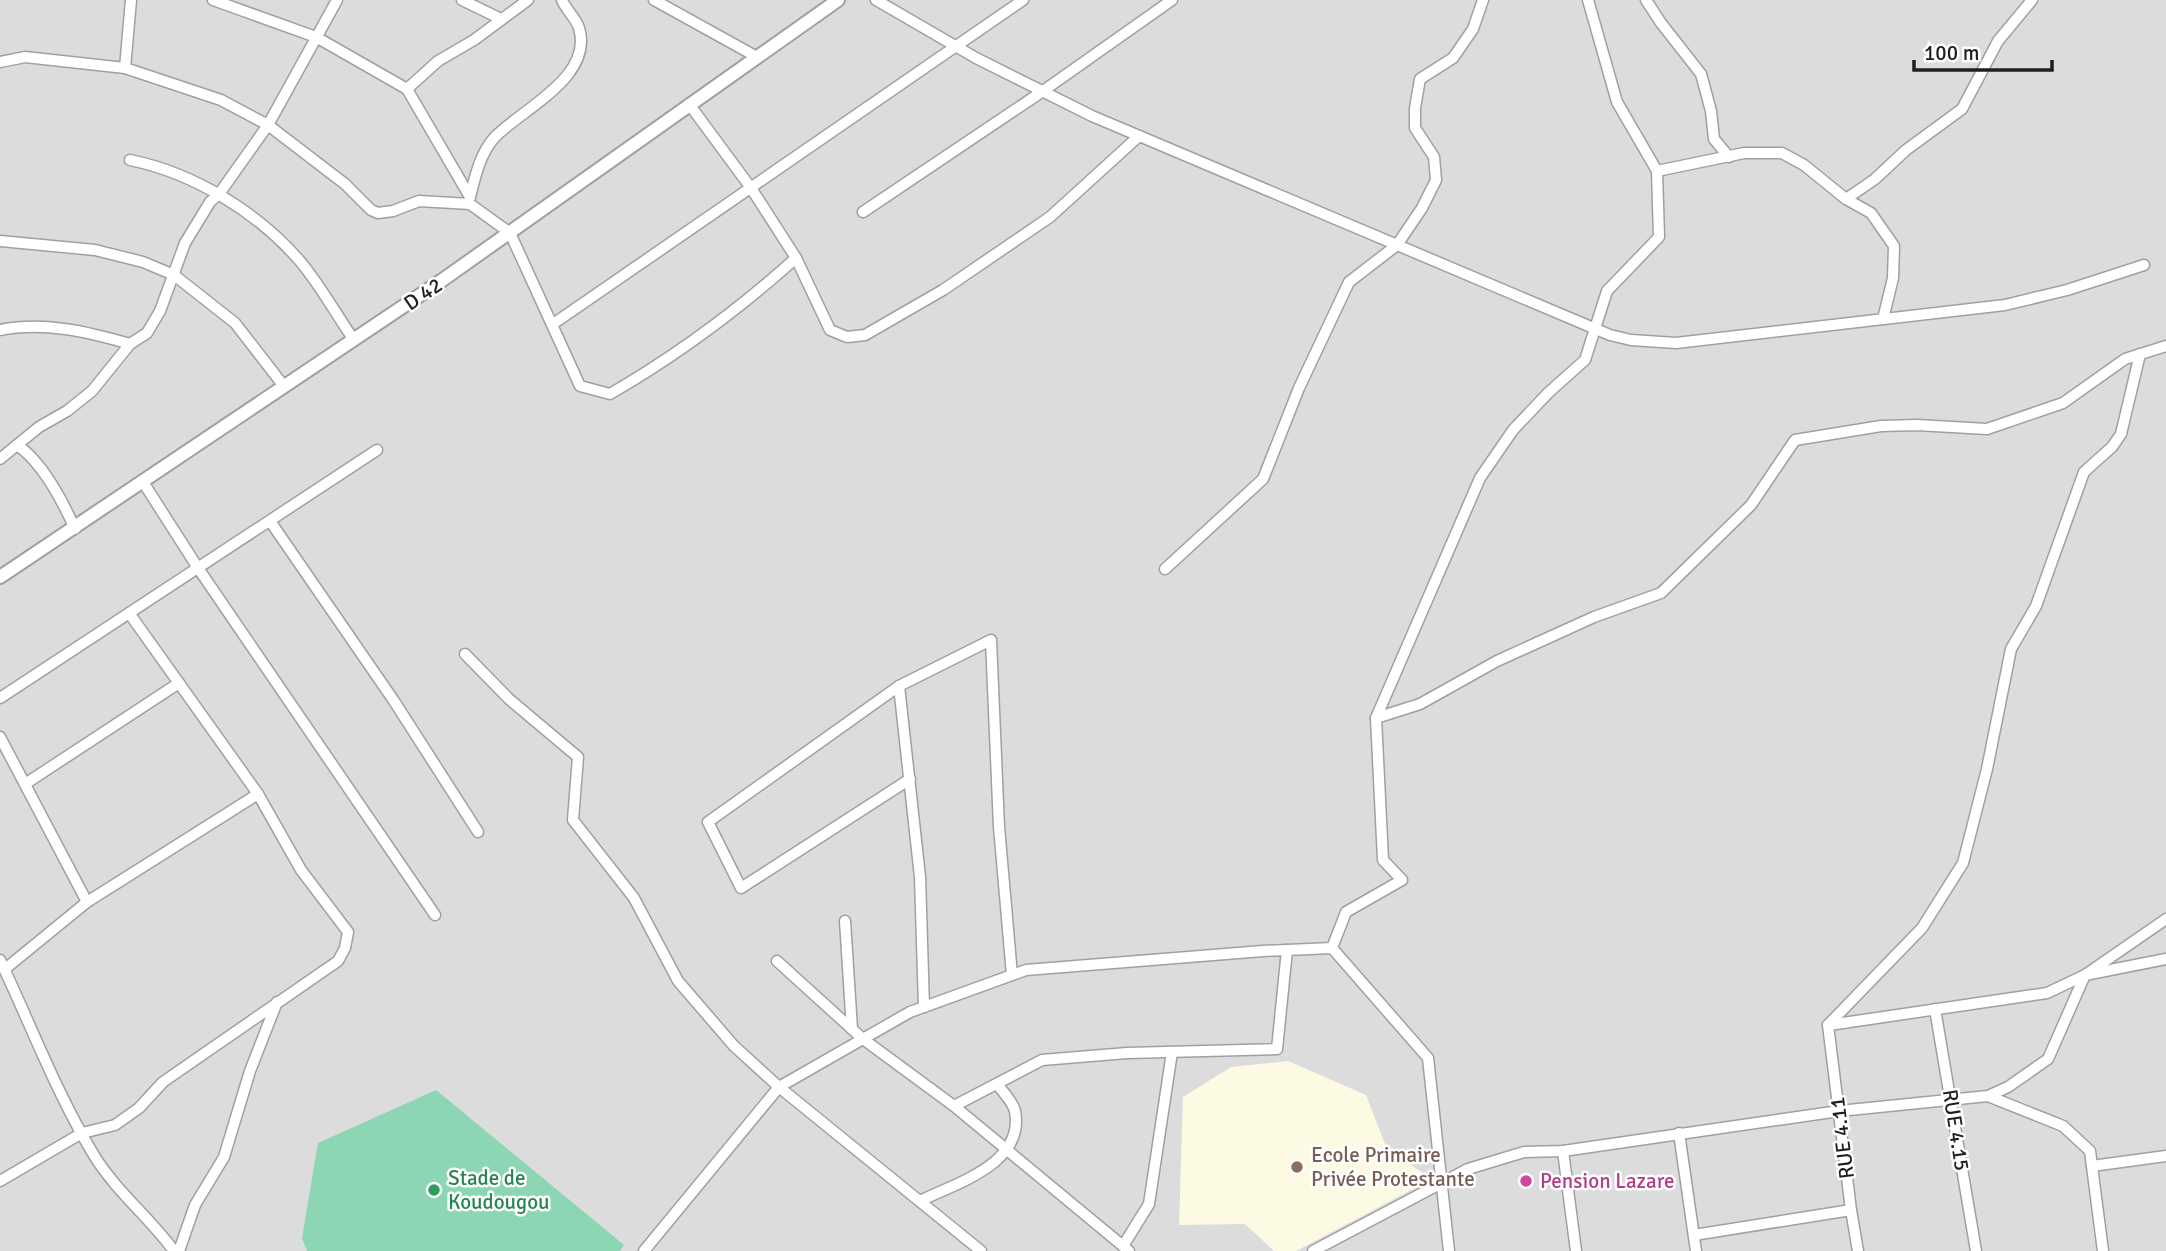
<svg xmlns="http://www.w3.org/2000/svg" width="2166" height="1251" viewBox="0 0 2166 1251" font-family="Signika,sans-serif">
  <style>
    .residential { fill: #dddcdc }
    .education { fill: #fcfae2 }
    .pitch { fill: #8cd6b3 }
    .lines { fill: none; stroke-linecap: round; stroke-linejoin: round }
    .minor-casing { stroke: #a0a0a0; stroke-width: 13 }
    .tertiary-casing { stroke: #a0a0a0; stroke-width: 16 }
    .minor { stroke: #fff; stroke-width: 10 }
    .tertiary { stroke: #fff; stroke-width: 12 }
    .education-dot { fill: #8d6e63; stroke: #fff; stroke-width: 2.5 }
    .hotel-dot { fill: #d1479c; stroke: #fff; stroke-width: 2.5 }
    .leisure-dot { fill: #2e9e5b; stroke: #fff; stroke-width: 2.5 }
    .labels { text-anchor: middle; stroke-width: 5; stroke-linejoin: round; paint-order: stroke }
    .street-label { font-size: 21px; fill: #1f1f1f; stroke: #fff }
    .education-label { font-size: 21px; fill: #785e54; stroke: #fff; text-anchor: start }
    .leisure-label { font-size: 21px; fill: #27864d; stroke: #fff; text-anchor: start }
    .hotel-label { font-size: 21px; fill: #b23c85; stroke: #fff; text-anchor: start }
  </style>
  <rect width="100%" height="100%" fill="#efebe6"/>
  <rect class="residential" x="0" y="0" width="2166" height="1251"/>
  <path class="education" d="M1288,1061L1366,1095L1387,1149L1432,1179L1296,1251H1274L1245,1224L1179,1225L1183,1097L1231,1067Z"/>
  <path class="pitch" d="M436,1090L624,1245L620,1251H307L302,1238L318,1143Z"/>
  <g class="lines">
    <g class="minor-casing">
      <g id="minor">
        <path d="M213,0L316,37L407,89L438,61L474,40L528,0"/>
        <path d="M462,0L501,19"/>
        <path d="M654,0L757,57"/>
        <path d="M876,0L976,58L1092,116L1610,335L1631,340L1676,343L2005,305L2067,290L2144,265"/>
        <path d="M1646,0L1661,23L1701,74L1711,111L1714,139L1729,157"/>
        <path d="M0,62L25,57L125,68L221,100L268,125L345,184L371,210L378,213L393,211L419,201L470,204L510,233L580,386L610,394C679,354 737,311 796,258"/>
        <path d="M125,68L131,0"/>
        <path d="M407,89L470,197"/>
        <path d="M689,104L751,188L796,258L830,330L847,337L865,335L943,290L1050,217L1139,136"/>
        <path d="M130,160C194,173 257,212 299,260C319,283 337,316 354,340"/>
        <path d="M1657,171L1744,153H1782L1804,165L1846,199L1871,213L1894,246L1893,278L1883,319"/>
        <path d="M470,197C475,177 480,153 495,137C522,109 594,77 579,28C576,18 566,10 562,0"/>
        <path d="M1846,199L1875,179L1906,150L1962,109L1998,41L2032,0"/>
        <path d="M863,212L1043,91L1172,0"/>
        <path d="M0,241L95,250L143,262L174,275L235,323L283,385"/>
        <path d="M553,324L1023,0"/>
        <path d="M0,330C43,321 89,332 130,344"/>
        <path d="M17,445C42,462 63,502 75,529"/>
        <path d="M0,459L39,427L67,411L92,391L130,344L147,333L160,311L185,243L210,202L219,194L268,125L337,0"/>
        <path d="M143,482L198,568L435,915"/>
        <path d="M270,521L394,701L478,832"/>
        <path d="M1165,569L1263,479L1299,388L1349,282L1397,245L1422,208L1436,180L1434,157L1415,128V108L1420,79L1453,58L1473,29L1483,0"/>
        <path d="M465,654L509,699L578,757L573,820L634,898L678,981L734,1046L779,1087L981,1251"/>
        <path d="M899,686L920,877L924,1007"/>
        <path d="M0,698L377,450"/>
        <path d="M1376,718L1420,704L1497,661L1594,617L1661,593L1751,505L1795,440L1881,426L1917,425L1987,429L2063,403L2125,359L2166,346"/>
        <path d="M0,737L87,902"/>
        <path d="M910,779L741,888L708,822L899,686L991,640L999,827L1012,975"/>
        <path d="M25,784L179,683"/>
        <path d="M845,921L852,1029"/>
        <path d="M1332,948L1346,912L1402,880L1383,860L1376,718L1480,478L1513,430L1548,393L1585,360L1607,291L1659,237L1657,171L1617,102L1588,0"/>
        <path d="M0,960C31,1025 57,1095 95,1157C117,1192 150,1218 174,1251"/>
        <path d="M777,961L863,1039L954,1106L1129,1251"/>
        <path d="M5,969L87,902L258,794"/>
        <path d="M1935,1009L1976,1251"/>
        <path d="M1828,1025L1922,928L1963,863L1987,769L2011,649L2036,606L2084,472L2112,447L2121,434L2140,354"/>
        <path d="M1828,1025L1851,1210L1858,1251"/>
        <path d="M1829,1025L2047,993L2085,975L2166,919"/>
        <path d="M1988,1096L2063,1126L2090,1151L2103,1251"/>
        <path d="M954,1106L1042,1060L1127,1053L1277,1049L1287,950"/>
        <path d="M1679,1133L1696,1251"/>
        <path d="M1563,1151L1576,1251"/>
        <path d="M2092,1166L2166,1156"/>
        <path d="M0,1181L82,1133L115,1125L139,1108L163,1082L338,961L345,948L348,932L301,870L258,794L129,613"/>
        <path d="M920,1201C956,1183 1025,1164 1015,1111C1013,1102 1003,1092 997,1084"/>
        <path d="M1694,1235L1851,1210"/>
        <path d="M1123,1246L1149,1204L1172,1052"/>
        <path d="M179,1251L195,1205L224,1157L250,1071L277,1002"/>
        <path d="M644,1251L779,1087L910,1012L1026,970L1263,951L1332,948L1428,1058L1449,1251"/>
        <path d="M1313,1251L1468,1169L1524,1152L1563,1151L1839,1111L1988,1096L2008,1087L2048,1059L2085,975L2166,959"/>
      </g>
    </g>
    <g class="tertiary-casing">
      <path id="tertiary" d="M0,577L441,281L838,0"/>
    </g>
    <use href="#minor" class="minor"/>
    <use href="#tertiary" class="tertiary"/>
  </g>
  <circle class="education-dot" cx="1297" cy="1167" r="7"/>
  <circle class="hotel-dot" cx="1526" cy="1181" r="7"/>
  <circle class="leisure-dot" cx="434" cy="1190" r="7"/>
  <g class="labels">
    <g class="street-label">
      <text transform="translate(423 294) rotate(-34)" y="7">D 42</text>
      <text transform="translate(1956 1130) rotate(81)" y="7">RUE 4.15</text>
      <text transform="translate(1842 1138) rotate(-97)" y="7">RUE 4.11</text>
    </g>
    <g class="education-label">
      <text x="1311" y="1162">Ecole Primaire<tspan x="1311" dy="24">Privée Protestante</tspan></text>
    </g>
    <g class="leisure-label">
      <text x="448" y="1185">Stade de<tspan x="448" dy="24">Koudougou</tspan></text>
    </g>
    <g class="hotel-label">
      <text x="1540" y="1188">Pension Lazare</text>
    </g>
  </g>
  <path d="M1914 60v10h138v-10" fill="none" stroke="#1f1f1f" stroke-width="3.5"/>
  <text x="1924" y="60" font-size="21" fill="#1f1f1f" stroke="#ffffff" stroke-width="5" paint-order="stroke">100 m</text>
</svg>
